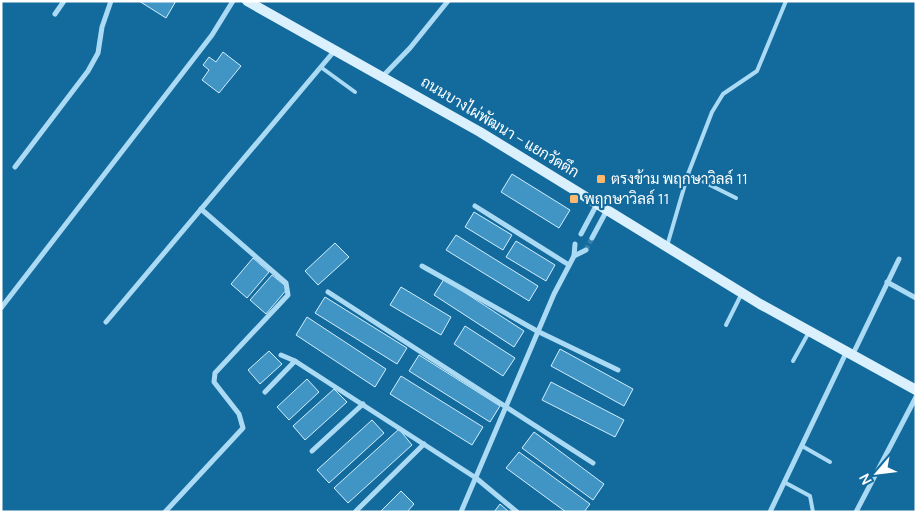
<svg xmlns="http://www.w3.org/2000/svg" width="917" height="513" viewBox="0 0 917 513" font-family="Manrope,Sarabun,sans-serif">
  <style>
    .building { fill: #4195c5; stroke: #d2eefd }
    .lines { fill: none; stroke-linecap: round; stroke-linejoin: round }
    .street-tunnel { stroke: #3680ac; stroke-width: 5; stroke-dasharray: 5 2.5; stroke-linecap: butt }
    .lane { stroke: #aadaf4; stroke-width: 4 }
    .street { stroke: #aadaf4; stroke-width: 5 }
    .secondary { stroke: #daf0fd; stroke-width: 10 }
    .poi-dot { fill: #ffb86d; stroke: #136a9d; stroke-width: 2 }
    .labels { text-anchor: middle; stroke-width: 4.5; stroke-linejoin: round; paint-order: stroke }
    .street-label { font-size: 15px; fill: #fff; stroke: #136a9d }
    .poi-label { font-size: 15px; fill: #fff; stroke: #136a9d; text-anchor: start }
  </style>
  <rect width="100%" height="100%" fill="#136a9d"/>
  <g class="building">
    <path d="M139,1H176L166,18Z"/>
    <path d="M223,52L241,66L219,93L202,80L209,70L203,65L209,57L216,62Z"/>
    <path d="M512,174L570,210L559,228L501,192Z"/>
    <path d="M474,212L512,235L503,250L465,227Z"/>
    <path d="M456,235L538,286L529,301L446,250Z"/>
    <path d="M516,241L555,265L546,281L506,257Z"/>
    <path d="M335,243L349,257L318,285L305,271Z"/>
    <path d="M253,258L269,272L247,298L231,284Z"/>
    <path d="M272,275L288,288L266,314L250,300Z"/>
    <path d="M444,279L524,331L514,347L434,295Z"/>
    <path d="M401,287L451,317L441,335L390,305Z"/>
    <path d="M325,297L407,348L397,364L315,313Z"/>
    <path d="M307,317L386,369L375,387L296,335Z"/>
    <path d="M465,326L515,358L503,376L454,344Z"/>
    <path d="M560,349L633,389L624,406L551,366Z"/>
    <path d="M269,351L282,364L260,384L248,370Z"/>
    <path d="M419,355L500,406L490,422L409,371Z"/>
    <path d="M401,376L483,427L472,445L390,394Z"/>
    <path d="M307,379L319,392L289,420L277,407Z"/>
    <path d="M551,382L624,420L615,437L542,400Z"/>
    <path d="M334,389L347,402L305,440L293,426Z"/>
    <path d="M372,420L384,433L329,483L317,470Z"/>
    <path d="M399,429L412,445L348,503L334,488Z"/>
    <path d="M534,432L604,484L593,500L522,448Z"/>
    <path d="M519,452L590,504L584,512H566L506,468Z"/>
    <path d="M401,491L414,504L407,512H380Z"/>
    <path d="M500,504L509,512H494Z"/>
  </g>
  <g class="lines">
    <path class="street-tunnel" d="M586,250L592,238"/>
    <g class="lane">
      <path d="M322,68L355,92"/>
      <path d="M688,174L736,198"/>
      <path d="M667,246L688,174L712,112L723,94L757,71L786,1"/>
      <path d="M726,325L742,293"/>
      <path d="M793,361L809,332"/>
      <path d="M802,446L830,462"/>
      <path d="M784,482L810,496L813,512"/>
    </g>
    <g class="street">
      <path d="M55,14L64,1"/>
      <path d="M383,76L410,48L448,1"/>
      <path d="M15,167L88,71L98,53L102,27L111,1"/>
      <path d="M475,206L569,265"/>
      <path d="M581,234L597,204"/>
      <path d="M592,238L607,210"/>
      <path d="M574,256L575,244"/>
      <path d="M422,266L537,331L618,370"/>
      <path d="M887,282L916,298"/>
      <path d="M328,292L593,463"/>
      <path d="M1,308L212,35L233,1"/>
      <path d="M106,322L336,49"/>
      <path d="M281,355L295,361"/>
      <path d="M852,356L899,259"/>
      <path d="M265,392L295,361L476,478L517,512"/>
      <path d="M312,451L363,404"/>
      <path d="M356,511L424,444"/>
      <path d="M165,512L243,428L239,414L214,382L215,373L288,295L286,283L201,209"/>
      <path d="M461,512L554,294L574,256L586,250"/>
      <path d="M770,512L846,353"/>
      <path d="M856,512L916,397"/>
    </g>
    <path class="secondary" d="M247,1L480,132L760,304L916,390"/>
  </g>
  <g class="poi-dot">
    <rect x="596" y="174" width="10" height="10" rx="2.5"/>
    <rect x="569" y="194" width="10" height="10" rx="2.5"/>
  </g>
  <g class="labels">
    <g class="street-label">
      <text transform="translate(500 127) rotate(31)" y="5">ถนนบางไผ่พัฒนา – แยกวัดตึก</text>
    </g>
    <g class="poi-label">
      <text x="611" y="184">ตรงข้าม พฤกษาวิลล์ 11</text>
      <text x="584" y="204">พฤกษาวิลล์ 11</text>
    </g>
  </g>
  <rect width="917" height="513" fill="none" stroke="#ffffff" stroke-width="5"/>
  <g transform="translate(877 473) rotate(242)" stroke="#136a9d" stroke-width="4" paint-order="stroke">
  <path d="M0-4L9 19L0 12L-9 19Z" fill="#ffffff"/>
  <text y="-8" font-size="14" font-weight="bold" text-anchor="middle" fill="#ffffff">N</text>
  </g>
</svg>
